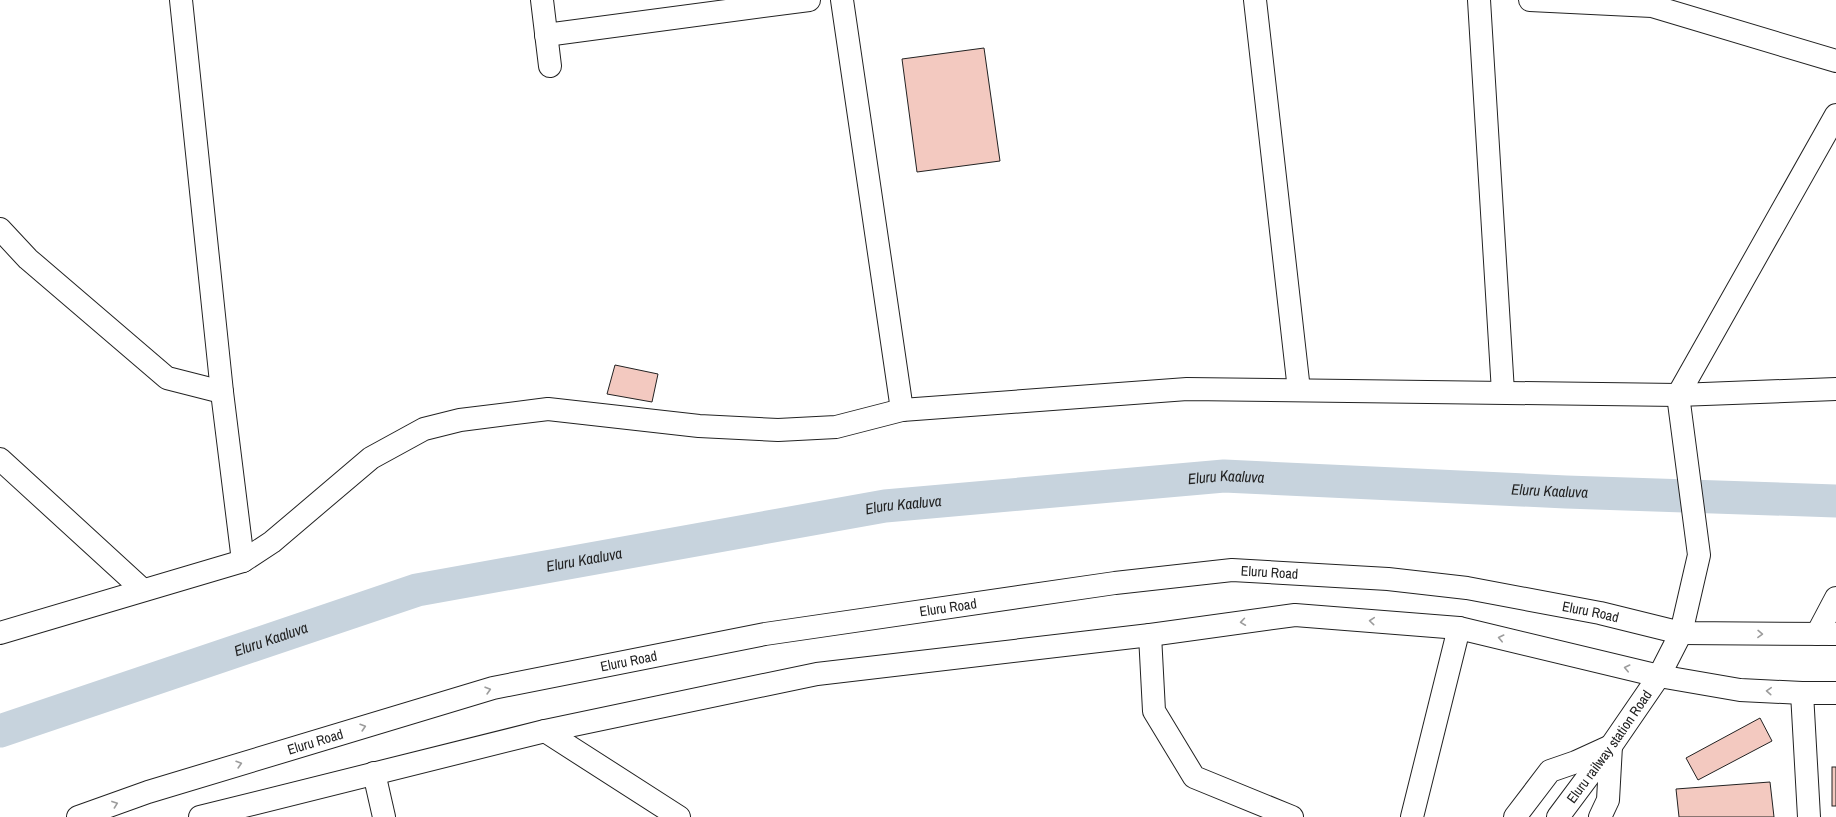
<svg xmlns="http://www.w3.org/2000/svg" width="1836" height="817" viewBox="0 0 1836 817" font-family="'Archivo Narrow',sans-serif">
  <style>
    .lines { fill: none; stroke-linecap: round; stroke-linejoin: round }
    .canal { stroke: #c7d3dd; stroke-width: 33 }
    .building { fill: #f3c9c0; stroke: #222 }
    .minor-casing { stroke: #222; stroke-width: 24 }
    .major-casing { stroke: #222; stroke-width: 24 }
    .minor { stroke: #fff; stroke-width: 22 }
    .major { stroke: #fff; stroke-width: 22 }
    .oneway { stroke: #9c9c9c }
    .labels { text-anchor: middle; stroke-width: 3; stroke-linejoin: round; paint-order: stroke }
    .street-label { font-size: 14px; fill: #222; stroke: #fff }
    .water-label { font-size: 15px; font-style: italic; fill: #222; stroke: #fff }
  </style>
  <rect width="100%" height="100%" fill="#fff"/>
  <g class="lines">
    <path class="canal" id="s1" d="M0,731L417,590L885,506L1224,476L1566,492L1836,501"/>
  </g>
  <g class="building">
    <path d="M984,48L1000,161L917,172L902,59Z"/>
    <path d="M615,365L658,374L652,402L607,394Z"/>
    <path d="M1760,718L1772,741L1698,780L1686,758Z"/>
    <rect x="1832" y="767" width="4" height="39"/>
    <path d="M1770,782L1774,817H1679L1676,789Z"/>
  </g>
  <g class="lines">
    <g class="minor-casing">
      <g id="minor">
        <path d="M181,0L222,392L243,561"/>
        <path d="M542,0L550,66"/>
        <path d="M842,0L902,410"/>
        <path d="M1255,0L1299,390"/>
        <path d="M1479,0L1503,392"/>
        <path d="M1530,0L1652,6L1836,61"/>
        <path d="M546,35L809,0"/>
        <path d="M0,229L28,259L167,378L222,392"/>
        <path d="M0,459L143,590"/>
        <path d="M0,633L243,561L272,542L371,458L424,429L460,420L548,409L699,426L778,430L836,427L902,410L1187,389L1678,395L1836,389"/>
        <path d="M1150,635L1154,711L1194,777L1292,817"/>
        <path d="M1802,693L1809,817"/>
        <path d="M545,731L679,817"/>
        <path d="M374,773L384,817"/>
        <path d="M1412,817L1459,628"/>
        <path d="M1515,817L1550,771L1576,762L1611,746L1608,800L1600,817"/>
      </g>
    </g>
    <g class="major-casing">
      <g id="major">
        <path d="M1817,634L1836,598"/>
        <path id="s2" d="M78,817L148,792L493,688L765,634L1115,583L1232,570L1388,579L1467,588L1600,613L1681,633L1836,634"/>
        <path d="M200,817L545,731L817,674L1150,635L1295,615L1459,628L1659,676L1740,690L1802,693H1836"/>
        <path id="s3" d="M1558,817L1611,746L1659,676L1681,633L1699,555L1678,395L1836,115"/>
      </g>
    </g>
    <use href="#minor" class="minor"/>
    <use href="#major" class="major"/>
  </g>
  <defs><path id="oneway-chevron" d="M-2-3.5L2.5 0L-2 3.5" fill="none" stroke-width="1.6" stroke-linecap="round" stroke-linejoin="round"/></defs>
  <g class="oneway">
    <use href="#oneway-chevron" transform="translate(1372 621) rotate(-175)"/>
    <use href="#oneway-chevron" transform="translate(1243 622) rotate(172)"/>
    <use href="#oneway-chevron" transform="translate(1760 634) rotate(1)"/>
    <use href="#oneway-chevron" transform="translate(1501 638) rotate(-167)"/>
    <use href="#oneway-chevron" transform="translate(1627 668) rotate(-167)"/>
    <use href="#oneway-chevron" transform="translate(488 690) rotate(-16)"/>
    <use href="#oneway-chevron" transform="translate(1769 691) rotate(-176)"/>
    <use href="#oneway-chevron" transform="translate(363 727) rotate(-17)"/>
    <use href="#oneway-chevron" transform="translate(239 764) rotate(-17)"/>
    <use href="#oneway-chevron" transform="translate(115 804) rotate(-20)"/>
  </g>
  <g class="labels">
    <g class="street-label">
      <text dy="5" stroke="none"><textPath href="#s2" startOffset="1221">Eluru Road</textPath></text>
      <text dy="5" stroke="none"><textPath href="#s2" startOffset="897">Eluru Road</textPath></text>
      <text dy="5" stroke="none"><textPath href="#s2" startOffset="1545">Eluru Road</textPath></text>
      <text dy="5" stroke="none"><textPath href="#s2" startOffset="573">Eluru Road</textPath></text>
      <text dy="5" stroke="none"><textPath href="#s2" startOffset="249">Eluru Road</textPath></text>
      <text dy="5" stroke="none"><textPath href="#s3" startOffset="87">Eluru railway station Road</textPath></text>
    </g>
    <g class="water-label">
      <text dy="5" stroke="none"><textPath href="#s1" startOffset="1258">Eluru Kaaluva</textPath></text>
      <text dy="5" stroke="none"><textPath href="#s1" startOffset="1582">Eluru Kaaluva</textPath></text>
      <text dy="5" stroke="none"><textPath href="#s1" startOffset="934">Eluru Kaaluva</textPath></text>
      <text dy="5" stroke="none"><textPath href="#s1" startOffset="610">Eluru Kaaluva</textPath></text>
      <text dy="5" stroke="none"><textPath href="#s1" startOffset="286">Eluru Kaaluva</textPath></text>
    </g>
  </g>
</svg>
